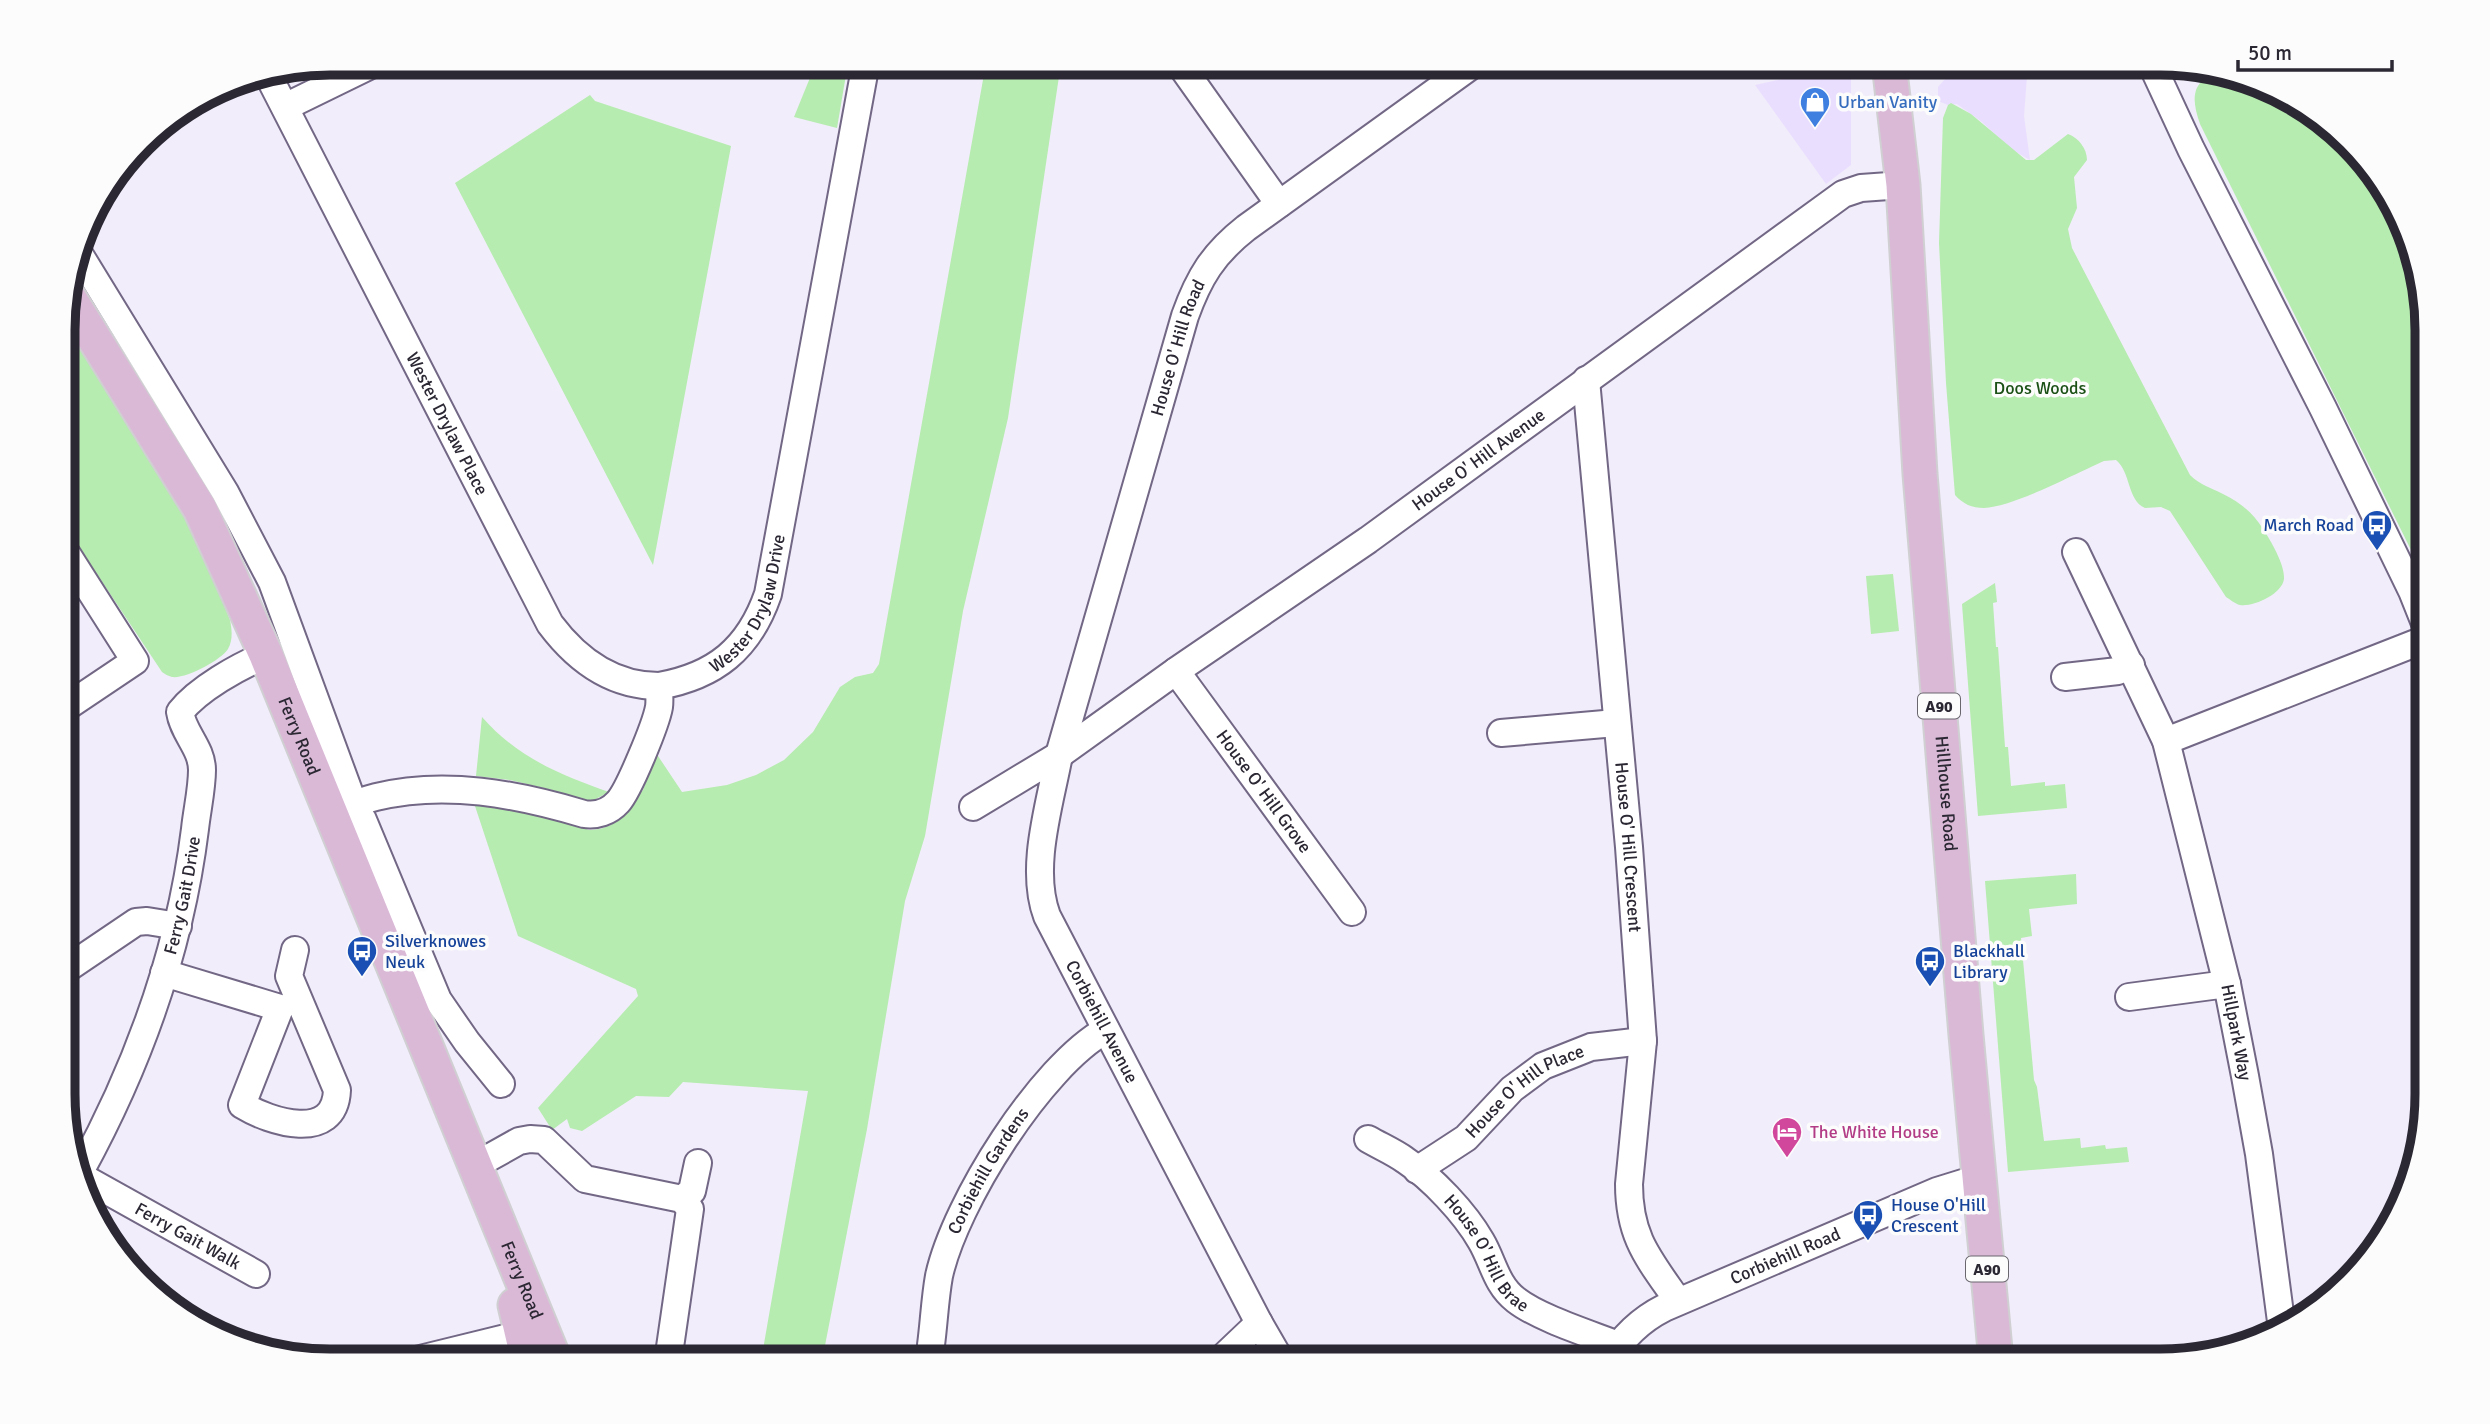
<svg xmlns="http://www.w3.org/2000/svg" width="2490" height="1424" viewBox="0 0 2490 1424" font-family="Signika,sans-serif">
  <style>
    .built { fill: #eadeff }
    .green { fill: #b6ecaf }
    .lines { fill: none; stroke-linecap: round; stroke-linejoin: round }
    .minor-casing { stroke: #726785; stroke-width: 30 }
    .major-casing { stroke: #d0cfd2; stroke-width: 37 }
    .minor { stroke: #fff; stroke-width: 26 }
    .major { stroke: #dab9d7; stroke-width: 33 }
    .labels { text-anchor: middle; stroke-width: 7; stroke-linejoin: round; paint-order: stroke }
    .shield { fill: #fcfcfc; stroke: #6a676f; stroke-width: 2 }
    .shield-label { font-size: 16px; font-weight: bold; fill: #2b2733 }
    .shop-label { font-size: 18px; fill: #366cbe; stroke: #fcfcfc; text-anchor: start }
    .street-label { font-size: 18px; fill: #2b2733; stroke: #fcfcfc }
    .park-label { font-size: 18px; fill: #1b5016; stroke: #fcfcfc }
    .transit-label { font-size: 18px; fill: #164399; stroke: #fcfcfc; text-anchor: start }
    .hotel-label { font-size: 18px; fill: #b23c85; stroke: #fcfcfc; text-anchor: start }
    .rim { fill: none; stroke: #2b2733; stroke-width: 9 }
  </style>
  <rect width="100%" height="100%" fill="#f1edfa"/>
  <g class="built">
    <path d="M1975,63H2028L2024,116L2030,160L2011,149L1982,122L1957,104L1948,105L1938,101V87L1954,69Z"/>
    <path d="M1851,64V165L1826,184L1755,85Z"/>
  </g>
  <g class="green">
    <path d="M816,63H848L837,128L794,117Z"/>
    <path d="M986,63H1061L1008,418L963,611L925,836L905,901L867,1129L822,1361H761L808,1091L683,1082L669,1097L636,1096L582,1131L570,1128L567,1119L552,1130L538,1108L638,996L636,989L518,936L474,803L563,820L589,830L600,829L611,825L643,790L656,753L682,792L727,785L756,775L784,760L813,732L840,687L855,677L873,673L879,664Z"/>
    <path d="M2224,71L2293,99L2382,182L2413,244L2426,312V570L2419,565L2416,560L2200,124C2190,96 2192,78 2224,71Z"/>
    <path d="M590,95L595,101L731,146L653,565L455,183Z"/>
    <path d="M1951,103L1971,114L2026,160H2034L2068,134C2079,138 2087,149 2087,160L2074,177L2077,208L2068,229L2072,248L2190,475C2199,484 2211,488 2223,494C2240,502 2253,513 2263,529C2271,541 2285,565 2284,579C2282,594 2254,607 2240,605C2235,604 2230,599 2226,597L2170,511L2161,507L2145,508C2127,500 2131,472 2116,460L2104,461C2074,474 2014,507 1984,508C1972,508 1963,504 1955,495L1946,383L1939,243L1943,118L1948,105Z"/>
    <path d="M65,324L192,527L230,620C232,630 233,640 228,649C221,660 186,679 172,677C168,676 165,674 162,672L65,526Z"/>
    <path d="M1893,574L1899,631L1871,634L1866,576Z"/>
    <path d="M1995,583L1997,602L1993,603L1996,647H1998L2005,747H2008L2011,786L2045,782V786L2065,784L2067,808L1978,816L1962,604Z"/>
    <path d="M482,717C517,757 560,775 609,792L592,801L582,800L552,790L510,780L476,776Z"/>
    <path d="M2076,874L2077,904L2029,909L2032,936L2021,938L2034,1080L2037,1087L2044,1141L2080,1138L2081,1148L2105,1145L2106,1149L2127,1147L2129,1162L2008,1172L1985,881Z"/>
  </g>
  <g class="lines">
    <g class="minor-casing">
      <g id="minor">
        <path d="M1179,63L1279,204"/>
        <path d="M2151,63L2191,149L2323,408L2412,591L2426,626"/>
        <path id="s1" d="M268,75L550,624C577,660 613,686 659,686"/>
        <path d="M285,107L375,63"/>
        <path d="M78,252L225,492L272,582L354,805L363,820L438,1000L467,1042L501,1084"/>
        <path id="s2" d="M1586,380L1629,847L1643,1041L1629,1184C1629,1238 1649,1259 1678,1301"/>
        <path d="M65,551L135,661L65,708"/>
        <path id="s3" d="M2076,552L2166,741L2227,984L2245,1076L2259,1154L2282,1329"/>
        <path id="s4" d="M1176,671L1352,912"/>
        <path d="M2065,677L2118,671L2131,665"/>
        <path d="M1501,733L1616,723"/>
        <path d="M2166,741L2426,639"/>
        <path id="s5" d="M1059,755L1176,671L1368,540L1843,194L1861,188L1903,185"/>
        <path id="s6" d="M1059,755L1185,316C1199,277 1213,254 1246,228L1475,63"/>
        <path id="s7" d="M973,807L1059,755C1050,804 1029,868 1047,916L1259,1323L1281,1361"/>
        <path id="s8" d="M330,814C345,808 360,801 376,797C445,780 517,794 584,814C596,816 609,812 618,802C629,790 656,724 659,707C660,700 659,693 659,686C715,676 749,649 768,594L866,63"/>
        <path d="M65,970L136,922L147,921L178,926"/>
        <path d="M164,973L280,1008L242,1105C270,1122 335,1143 337,1090L289,976L295,950"/>
        <path d="M2129,997L2227,984"/>
        <path id="s9" d="M1368,1139C1380,1146 1394,1152 1405,1160C1432,1178 1465,1213 1481,1241C1493,1261 1496,1285 1516,1300C1539,1318 1590,1334 1618,1345"/>
        <path d="M476,1165L519,1141L530,1139L544,1140L585,1179L682,1199L690,1209L668,1361"/>
        <path id="s10" d="M81,1170C139,1064 180,949 195,829C197,810 202,789 202,770C202,748 183,733 180,712C198,689 239,666 266,655"/>
        <path id="s11" d="M1417,1170L1466,1138L1512,1089L1543,1066L1591,1047L1643,1041"/>
        <path id="s12" d="M84,1178L256,1274"/>
        <path d="M682,1199L692,1191L698,1163"/>
        <path id="s13" d="M931,1345C934,1322 935,1298 939,1276C955,1203 1041,1066 1106,1030"/>
        <path d="M412,1361L522,1334L539,1327"/>
        <path d="M1219,1361L1259,1323"/>
        <path id="s14" d="M1608,1361C1622,1338 1640,1320 1664,1308L1937,1191L1979,1178"/>
      </g>
    </g>
    <g class="major-casing">
      <g id="major">
        <path id="s15" d="M1889,63L1903,185L1920,474L1933,631L1966,1035L1996,1361"/>
        <path id="s16" d="M66,293L200,509L266,655L555,1361"/>
        <path d="M515,1305L528,1361"/>
      </g>
    </g>
    <use href="#minor" class="minor"/>
    <use href="#major" class="major"/>
  </g>
  <defs>
    <g id="shop-pin" transform="scale(1.575)"><path d="M0 17L-7.5 6A9.5 9.5 0 1 1 7.5 6Z" fill="#3f7fe0" stroke="#fcfcfc"/><path d="M-5-2.5h2.3a2.7 3.5 0 0 1 5.4 0H5L5.5 6h-11ZM-1.5-2.5h3a1.5 2.3 0 0 0-3 0Z" fill="#fff"/></g>
    <g id="bus-pin" transform="scale(1.575)"><path d="M0 17L-7.5 6A9.5 9.5 0 1 1 7.5 6Z" fill="#1a4fb4" stroke="#fcfcfc"/><path d="M-5-6H5V4H4V6H2V4H-2V6H-4V4H-5ZM-3.5-4V0h7V-4ZM-3.5 1.2v1.5H-2V1.2ZM2 1.2v1.5H3.5V1.2Z" fill="#fff"/></g>
    <g id="hotel-pin" transform="scale(1.575)"><path d="M0 17L-7.5 6A9.5 9.5 0 1 1 7.5 6Z" fill="#d1479c" stroke="#fcfcfc"/><path d="M-6-4.5h1.5V1H6V5H4.5V3h-9V5H-6ZM-4 0a1.8 1.8 0 1 1 3.6 0ZM.5 0V-2.5h3Q6-2.5 6 0Z" fill="#fff"/></g>
  </defs>
  <g fill-rule="evenodd">
    <use href="#shop-pin" x="1815" y="102"/>
    <use href="#bus-pin" x="2377" y="525"/>
    <use href="#bus-pin" x="362" y="951"/>
    <use href="#bus-pin" x="1930" y="961"/>
    <use href="#hotel-pin" x="1787" y="1132"/>
    <use href="#bus-pin" x="1868" y="1215"/>
  </g>
  <g class="labels">
    <g class="shield">
      <rect x="1918" y="693.5" width="42" height="25" rx="5"/>
      <rect x="1966" y="1256.5" width="42" height="25" rx="5"/>
    </g>
    <g class="shield-label">
      <text x="1939" y="712">A90</text>
      <text x="1987" y="1275">A90</text>
    </g>
    <g class="shop-label">
      <text x="1838" y="108">Urban Vanity</text>
    </g>
    <g class="street-label">
      <text dy="6" stroke="none"><textPath href="#s6" startOffset="424">House O' Hill Road</textPath></text>
      <text dy="6" stroke="none"><textPath href="#s1" startOffset="392">Wester Drylaw Place</textPath></text>
      <text dy="6" stroke="none"><textPath href="#s5" startOffset="513">House O' Hill Avenue</textPath></text>
      <text dy="6" stroke="none"><textPath href="#s8" startOffset="556">Wester Drylaw Drive</textPath></text>
      <text dy="6" stroke="none"><textPath href="#s16" startOffset="502">Ferry Road</textPath></text>
      <text dy="6" stroke="none"><textPath href="#s4" startOffset="149">House O' Hill Grove</textPath></text>
      <text dy="6" stroke="none"><textPath href="#s15" startOffset="733">Hillhouse Road</textPath></text>
      <text dy="6" stroke="none"><textPath href="#s2" startOffset="469">House O' Hill Crescent</textPath></text>
      <text dy="6" stroke="none"><textPath href="#s10" startOffset="294">Ferry Gait Drive</textPath></text>
      <text dy="6" stroke="none"><textPath href="#s7" startOffset="383">Corbiehill Avenue</textPath></text>
      <text dy="6" stroke="none"><textPath href="#s3" startOffset="509">Hillpark Way</textPath></text>
      <text dy="6" stroke="none"><textPath href="#s11" startOffset="135">House O' Hill Place</textPath></text>
      <text dy="6" stroke="none"><textPath href="#s13" startOffset="186">Corbiehill Gardens</textPath></text>
      <text dy="6" stroke="none"><textPath href="#s12" startOffset="119">Ferry Gait Walk</textPath></text>
      <text dy="6" stroke="none"><textPath href="#s9" startOffset="168">House O' Hill Brae</textPath></text>
      <text dy="6" stroke="none"><textPath href="#s14" startOffset="210">Corbiehill Road</textPath></text>
      <text dy="6" stroke="none"><textPath href="#s16" startOffset="1090">Ferry Road</textPath></text>
    </g>
    <g class="park-label">
      <text x="2040" y="394">Doos Woods</text>
    </g>
    <g class="transit-label">
      <text x="2354" y="531" text-anchor="end">March Road</text>
      <text x="385" y="947">Silverknowes<tspan x="385" dy="21">Neuk</tspan></text>
      <text x="1953" y="957">Blackhall<tspan x="1953" dy="21">Library</tspan></text>
      <text x="1891" y="1211">House O'Hill<tspan x="1891" dy="21">Crescent</tspan></text>
    </g>
    <g class="hotel-label">
      <text x="1810" y="1138">The White House</text>
    </g>
  </g>
  <path d="M0 0H2490V1424H0ZM330 75H2160A255 255 0 0 1 2415 330V1094A255 255 0 0 1 2160 1349H330A255 255 0 0 1 75 1094V330A255 255 0 0 1 330 75Z" fill="#fcfcfc" fill-rule="evenodd"/>
  <path class="rim" d="M330 75H2160A255 255 0 0 1 2415 330V1094A255 255 0 0 1 2160 1349H330A255 255 0 0 1 75 1094V330A255 255 0 0 1 330 75Z"/>
  <path d="M2238 60v10h154v-10" fill="none" stroke="#2b2733" stroke-width="3.5"/>
  <text x="2248" y="60" font-size="21" fill="#2b2733" stroke="#fcfcfc" stroke-width="5" paint-order="stroke">50 m</text>
</svg>
